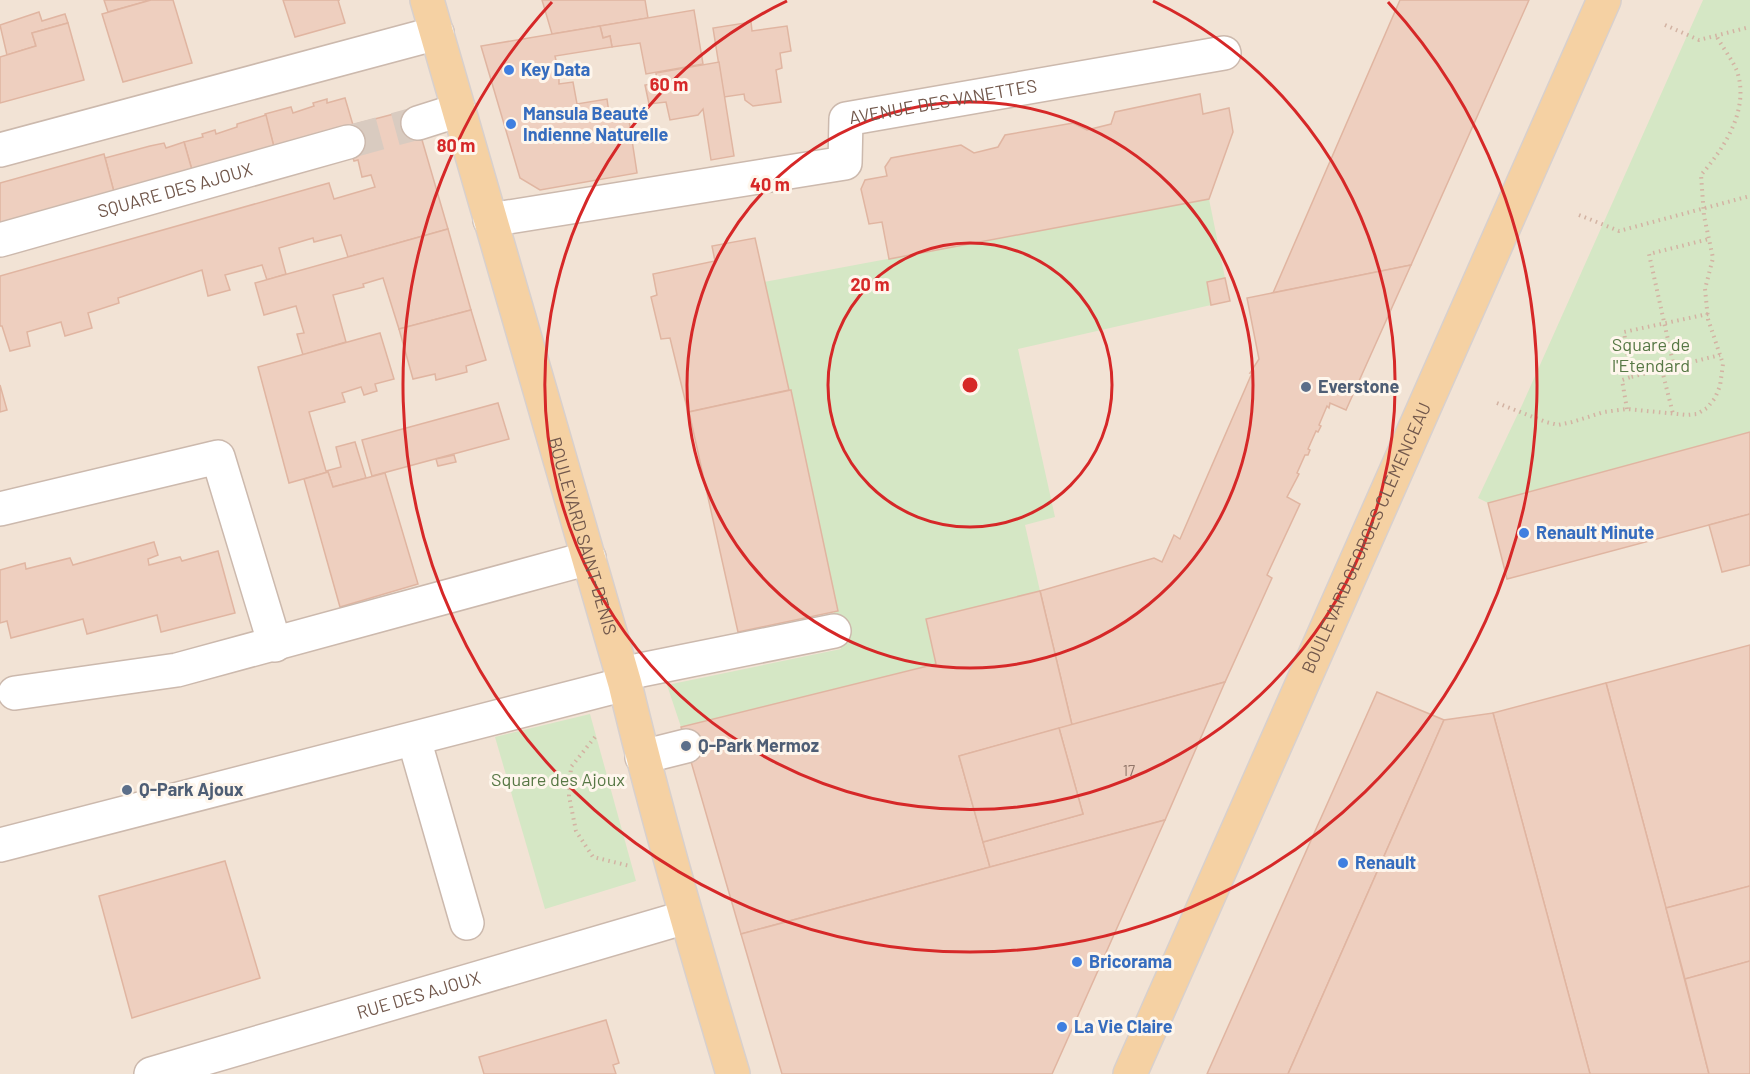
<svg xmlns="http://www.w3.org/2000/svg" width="1750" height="1074" viewBox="0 0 1750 1074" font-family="Barlow,sans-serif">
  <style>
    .residential { fill: #f2e3d5 }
    .green { fill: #d5e7c5 }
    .building { fill: #eecfbf; stroke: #e0b5a1; stroke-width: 1.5 }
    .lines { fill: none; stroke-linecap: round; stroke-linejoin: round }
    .minor-tunnel { stroke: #d9cbc0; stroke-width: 33; stroke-dasharray: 33 16; stroke-linecap: butt }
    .minor-casing { stroke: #ccb9ad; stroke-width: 36 }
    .major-casing { stroke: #d8d0cd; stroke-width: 36 }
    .path { stroke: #d3b3a3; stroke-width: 4; stroke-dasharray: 1.5 4.5; stroke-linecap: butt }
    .minor { stroke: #fff; stroke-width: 33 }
    .major { stroke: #f5d1a3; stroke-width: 33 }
    .ring { fill: none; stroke: #d62828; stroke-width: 3 }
    .shop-dot { fill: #3f7fe0; stroke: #fef6ec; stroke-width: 2 }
    .service-dot { fill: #5c6f8a; stroke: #fef6ec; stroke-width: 2 }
    .labels { text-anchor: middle; stroke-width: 6; stroke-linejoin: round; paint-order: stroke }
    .number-label { font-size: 15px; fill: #917669 }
    .shop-label { font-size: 18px; font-weight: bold; fill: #366cbe; stroke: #fef6ec; text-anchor: start }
    .street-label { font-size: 18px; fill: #72584c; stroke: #fef6ec }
    .park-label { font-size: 18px; fill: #577845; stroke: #fef6ec }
    .service-label { font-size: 18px; font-weight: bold; fill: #4e5e75; stroke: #fef6ec; text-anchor: start }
    .centre { fill: #d62828; stroke: #fef6ec; stroke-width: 3 }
    .ring-label { font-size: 18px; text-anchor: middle; font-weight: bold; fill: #d62828; stroke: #fef6ec; stroke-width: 6; stroke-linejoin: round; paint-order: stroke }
  </style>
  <rect width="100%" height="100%" fill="#fbf1e6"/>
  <rect class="residential" x="0" y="0" width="1750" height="1074"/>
  <g class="green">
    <path d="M1703,0H1750V432L1488,503L1478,498L1523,403Z"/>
    <path d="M1209,199L1225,278L1207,282L1211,305L1018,349L1055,517L1025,525L1040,591L927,619L936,664L681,727L667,685L841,649L791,391L789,390L764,282Z"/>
    <path d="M590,714L636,881L545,909L495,737Z"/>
  </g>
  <g class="building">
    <path d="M104,0H151L108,12Z"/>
    <path d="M151,0H173L192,63L123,82L102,14Z"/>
    <path d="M283,0H340H338L345,23L295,37Z"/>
    <path d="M542,0H645L648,18L552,34Z"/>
    <path d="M1400,0H1529L1411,265L1273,293Z"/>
    <path d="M694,10L703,64L646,74L640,43L612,47L610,36L603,38L600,26Z"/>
    <path d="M39,12L42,21L65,14L68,23L32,33L36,46L7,55L0,25Z"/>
    <path d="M751,22L752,31L787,26L791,51L780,53L782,68L776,70L781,102L753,106L745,100L744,94L724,97L713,28Z"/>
    <path d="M68,23L84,80L0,103V57L36,46L32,33Z"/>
    <path d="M600,26L603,38L610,36L612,47L555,56L558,69L565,68L567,76L559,77V84L573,82L577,104L607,99L609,113L617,112L618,115L628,114L637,173L540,190L520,178L481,46Z"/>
    <path d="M719,62L734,156L711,160L703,109L698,115L670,120L666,102L649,104L645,85L657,83L656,73Z"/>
    <path d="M1200,94L1203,114L1229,108L1233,132L1209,199L889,259L882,222L869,224L861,189L865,180L887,176L885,167L891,158L961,145L974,153L998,147L1005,135L1073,123L1087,130L1111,124L1115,112Z"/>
    <path d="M345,98L353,125L274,147L265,114L291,107L293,113L314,106L313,103L327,99V103Z"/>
    <path d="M413,109L448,229L348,257L341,235L314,242L313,238L279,248L286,274L267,280L262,265L225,275L230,290L208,296L202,270L118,298L119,303L88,313L92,328L65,336L61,322L27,332L30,346L10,351L2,326H0V276L329,183L334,199L375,187L371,175L362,177L358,160L354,161L344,127Z"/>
    <path d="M266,115L274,147L192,170L184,142L203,137L202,134L215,130L216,134L237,127V124Z"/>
    <path d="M184,142L192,170L114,192L105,158L150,146L164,143L166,148Z"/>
    <path d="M104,154L114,192L0,223V183Z"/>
    <path d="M448,229L471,310L399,329L383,278L363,284L364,287L333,295L346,342L303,355L297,334L304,333L296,306L264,315L255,283Z"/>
    <path d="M755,238L789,390L688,412L670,338L661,339L651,297L657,295L653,274L715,261L712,246Z"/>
    <path d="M1411,265L1346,410L1330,403L1329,408L1327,406L1319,425L1321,426L1318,432L1316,431L1308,449L1310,450L1308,455H1305L1297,473L1299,474L1287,497L1300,504L1267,575L1272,578L1225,682L1072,725L1040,591L1154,558L1162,562L1174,535L1180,539L1252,373H1250L1259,359L1247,298Z"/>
    <path d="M1225,278L1230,301L1211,305L1207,282Z"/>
    <path d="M471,310L486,360L466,366L467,372L436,380L435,374L413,379L399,329Z"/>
    <path d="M380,333L394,379L375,384L377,391L364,395L361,387L342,393L345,402L309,412L326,471L341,467L336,447L355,442L366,478L333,487L328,472L289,483L258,367Z"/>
    <path d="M0,385L7,410L0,412Z"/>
    <path d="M791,390L838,611L738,632L689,412Z"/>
    <path d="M498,403L509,439L372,476L362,440Z"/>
    <path d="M1750,432V514L1507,579L1488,503Z"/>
    <path d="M454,455L456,462L438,466L436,459Z"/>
    <path d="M328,472L333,487L385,473L418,584L340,607L304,479Z"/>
    <path d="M1750,514V565L1722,572L1709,525Z"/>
    <path d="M154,542L158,555L148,559L149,565L180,557L182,561L218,551L235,613L161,632L157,615L87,634L83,619L11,638L7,621L0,623V570L25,563L26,569L70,558L73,565Z"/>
    <path d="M1040,591L1072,725L959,756L990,867L741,934L681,727L936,664L926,619Z"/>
    <path d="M1750,645V886L1666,908L1606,683Z"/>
    <path d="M1225,682L1165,820L990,867L983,842L1083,814L1059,728Z"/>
    <path d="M1606,683L1666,908L1709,1074H1590L1493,713Z"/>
    <path d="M1377,692L1444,720L1288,1074H1207Z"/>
    <path d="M1493,713L1590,1074H1288L1444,720Z"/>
    <path d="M1059,728L1083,814L983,842L959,756Z"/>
    <path d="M1165,820L1052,1074H782L741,934Z"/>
    <path d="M225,861L260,978L132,1018L99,896Z"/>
    <path d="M1750,886V961L1685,979L1666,908Z"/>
    <path d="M1750,961V1074H1709L1685,979Z"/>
    <path d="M606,1020L619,1063L613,1065L616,1074H484L479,1057Z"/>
  </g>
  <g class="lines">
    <path class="minor-tunnel" d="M348,142L418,123"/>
    <g class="minor-casing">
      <g id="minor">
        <path d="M418,123L459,110"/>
        <path d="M0,150L437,33"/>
        <path id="s1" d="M490,220L845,163L846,119L1224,53"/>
        <path id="s2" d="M0,240L348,142"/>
        <path d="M0,509L218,457L275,645"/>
        <path d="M621,674L834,631"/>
        <path d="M15,693L177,670L589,558"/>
        <path d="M414,739L467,923"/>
        <path d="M642,757L686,746"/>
        <path d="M0,845L625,684"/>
        <path id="s3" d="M151,1074L686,917"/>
      </g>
    </g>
    <g class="major-casing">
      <g id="major">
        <path id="s4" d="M427,0L625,684C656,815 694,945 733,1074"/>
        <path id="s5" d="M1130,1074L1604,0"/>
      </g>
    </g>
    <g class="path">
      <path d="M1665,25L1699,40L1750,27"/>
      <path d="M1579,215L1619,231L1750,196"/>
      <path d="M1708,314L1624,332L1631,377L1720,355"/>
      <path d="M1674,367L1649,254L1709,239"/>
      <path d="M1662,370L1673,414"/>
      <path d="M1497,403L1546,422L1558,425L1572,422L1604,412L1627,409L1687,415L1697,414L1707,408L1715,398L1720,386L1723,364L1708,319L1705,289L1713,258L1704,216L1701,175C1724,148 1750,110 1737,71C1732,59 1722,47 1716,35"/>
      <path d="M1627,409L1622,380L1631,377"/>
      <path d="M595,737L571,767L569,796L576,831L593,857L630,866"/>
    </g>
    <use href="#minor" class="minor"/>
    <use href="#major" class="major"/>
  </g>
  <g class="ring">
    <circle cx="970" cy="385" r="142"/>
    <circle cx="970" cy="385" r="283"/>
    <path d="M1153 1A425 425 0 1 1 787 1"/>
    <path d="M1388 2A567 567 0 1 1 552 2"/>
  </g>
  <g class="shop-dot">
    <circle cx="509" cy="70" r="6"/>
    <circle cx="511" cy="124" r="6"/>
    <circle cx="1524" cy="533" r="6"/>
    <circle cx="1343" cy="863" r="6"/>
    <circle cx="1077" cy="962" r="6"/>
    <circle cx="1062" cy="1027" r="6"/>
  </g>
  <g class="service-dot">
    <circle cx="1306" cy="387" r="6"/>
    <circle cx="686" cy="746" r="6"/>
    <circle cx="127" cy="790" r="6"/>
  </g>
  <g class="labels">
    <g class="number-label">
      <text x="1129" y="776">17</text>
    </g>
    <g class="shop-label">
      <text x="521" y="76">Key Data</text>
      <text x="523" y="120">Mansula Beauté<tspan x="523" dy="21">Indienne Naturelle</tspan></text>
      <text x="1536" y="539">Renault Minute</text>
      <text x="1355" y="869">Renault</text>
      <text x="1089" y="968">Bricorama</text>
      <text x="1074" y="1033">La Vie Claire</text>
    </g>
    <g class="street-label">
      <text dy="6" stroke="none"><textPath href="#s1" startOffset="502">AVENUE DES VANETTES</textPath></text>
      <text dy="6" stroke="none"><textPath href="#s2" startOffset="182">SQUARE DES AJOUX</textPath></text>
      <text dy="6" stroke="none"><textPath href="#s4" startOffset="558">BOULEVARD SAINT-DENIS</textPath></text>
      <text dy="6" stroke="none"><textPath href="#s5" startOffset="586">BOULEVARD GEORGES CLEMENCEAU</textPath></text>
      <text dy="6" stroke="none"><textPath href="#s3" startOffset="279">RUE DES AJOUX</textPath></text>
    </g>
    <g class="park-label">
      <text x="1651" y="351">Square de<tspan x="1651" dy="21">l'Etendard</tspan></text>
      <text x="558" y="786">Square des Ajoux</text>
    </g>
    <g class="service-label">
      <text x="1318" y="393">Everstone</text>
      <text x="698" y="752">Q-Park Mermoz</text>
      <text x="139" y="796">Q-Park Ajoux</text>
    </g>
  </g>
  <circle cx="970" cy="385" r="9" class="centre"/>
  <g class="ring-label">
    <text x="669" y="91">60 m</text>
    <text x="456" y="152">80 m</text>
    <text x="770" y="191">40 m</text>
    <text x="870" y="291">20 m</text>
  </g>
</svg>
